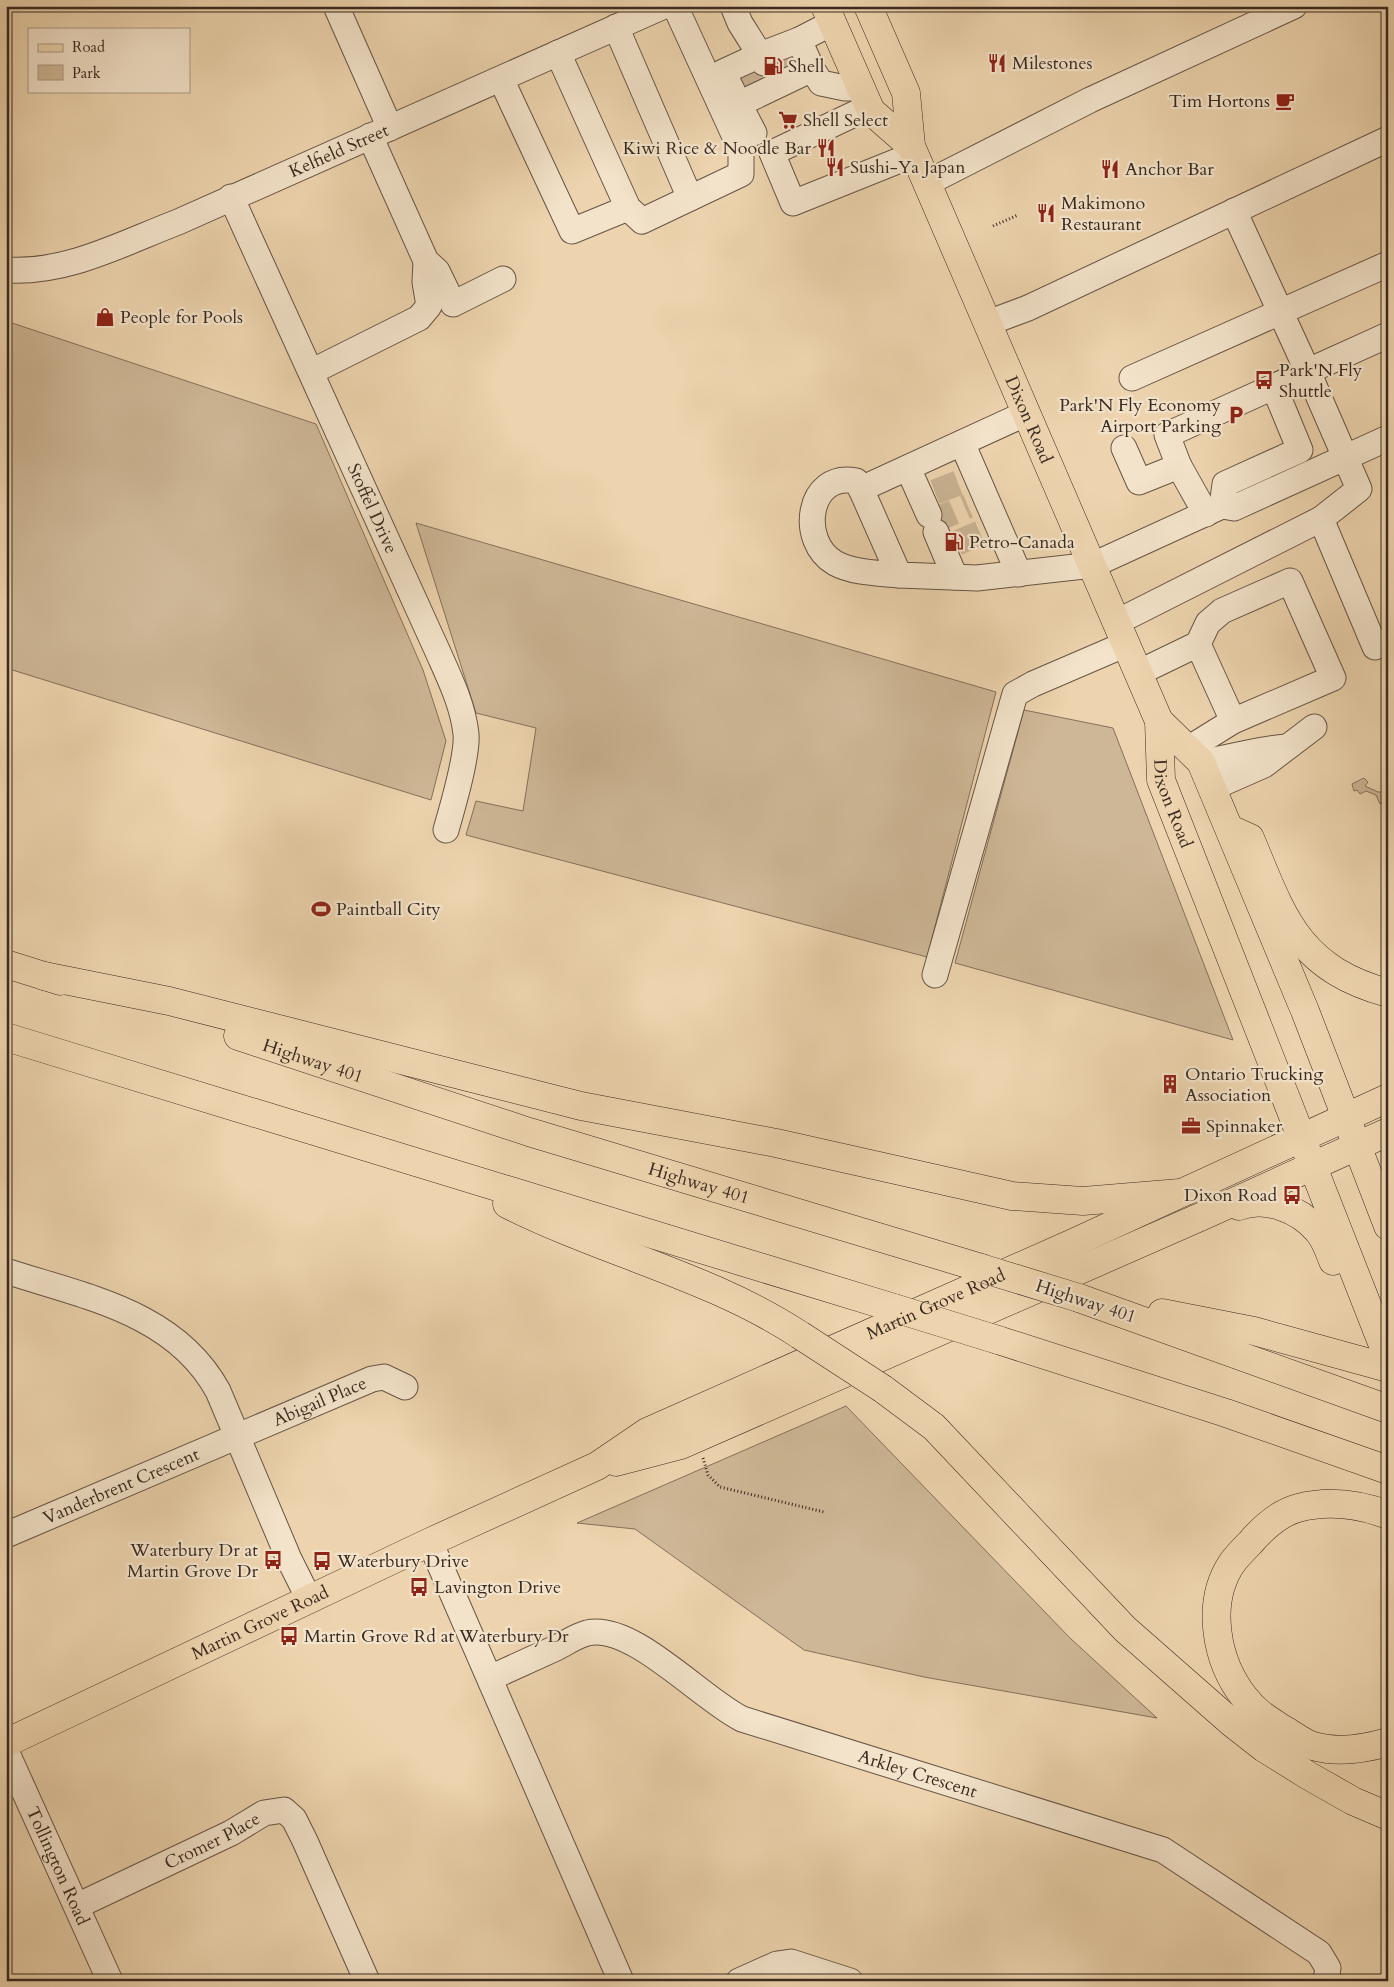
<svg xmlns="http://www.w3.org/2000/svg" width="1394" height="1987" viewBox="0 0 1394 1987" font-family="Cardo,serif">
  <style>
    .green { fill: #ceb796; stroke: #84705c }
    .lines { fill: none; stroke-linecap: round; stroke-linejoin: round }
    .minor-tunnel { stroke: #c9b292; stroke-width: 25; stroke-dasharray: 25 12; stroke-linecap: butt }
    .minor-casing { stroke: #665444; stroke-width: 27 }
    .major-casing { stroke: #392a21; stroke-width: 29 }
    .highway-casing { stroke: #392a21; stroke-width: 29 }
    .path { stroke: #392a21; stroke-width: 3; stroke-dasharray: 1 2.5; stroke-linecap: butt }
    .minor { stroke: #f3e3ca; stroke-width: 25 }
    .major { stroke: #edd4ae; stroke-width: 28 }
    .highway { stroke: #edd4ae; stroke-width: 28 }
    .highway-bridge-casing { stroke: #392a21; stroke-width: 29; stroke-linecap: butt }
    .highway-bridge { stroke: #edd4ae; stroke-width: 28 }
    .labels { text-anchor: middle; stroke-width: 4.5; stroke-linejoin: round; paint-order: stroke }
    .poi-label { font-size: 18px; fill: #392a21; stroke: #f3e3ca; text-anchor: start }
    .street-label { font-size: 18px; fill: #392a21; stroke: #f3e3ca }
  </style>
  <rect width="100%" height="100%" fill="#edd4ae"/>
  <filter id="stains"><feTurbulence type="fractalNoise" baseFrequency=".004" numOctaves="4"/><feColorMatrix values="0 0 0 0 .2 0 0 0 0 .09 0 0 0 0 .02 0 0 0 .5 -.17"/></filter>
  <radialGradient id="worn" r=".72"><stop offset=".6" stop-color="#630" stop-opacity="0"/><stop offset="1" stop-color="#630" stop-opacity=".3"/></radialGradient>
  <g class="green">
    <path d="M6,321L316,424L423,670L446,741L431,800L6,668Z"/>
    <path d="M416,523L996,692L927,957L466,835L476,801L523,811L536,728L476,713Z"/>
    <path d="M1024,710L1113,728L1233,1040L955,963Z"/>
    <path d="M1364,778L1368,782L1365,786L1378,792H1387L1388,800L1380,804L1376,795L1366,791L1360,794L1357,790L1354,791L1352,784Z"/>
    <path d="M846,1406L1070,1638L1157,1718L924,1677L804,1650L635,1529L577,1523Z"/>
  </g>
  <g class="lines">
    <g class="minor-tunnel">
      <path d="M780,55L789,71"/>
      <path d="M749,70L757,87"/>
      <path d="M935,492L958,483"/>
      <path d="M931,522L968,506"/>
      <path d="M957,543L980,533"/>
    </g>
    <g class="minor-casing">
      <g id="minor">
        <path d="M336,6L390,128"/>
        <path d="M733,6L740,23L760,55L723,72L739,104L812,69L821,83L845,88H861"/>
        <path d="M616,27L690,198"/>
        <path d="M799,40L832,23"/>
        <path d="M558,53L628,208L642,221L741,174V150L675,6"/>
        <path d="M764,63L760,55L799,40L812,69"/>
        <path d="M501,79L572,231L628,208"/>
        <path d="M739,104L754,133"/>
        <path d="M869,107L772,153L793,203L915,154"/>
        <path d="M370,136L426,261L437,271L453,304L503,279"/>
        <path d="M927,183L1090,100L1294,6"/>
        <path id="s1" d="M231,197L437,650C449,677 463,705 466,734C468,755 452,809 446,830"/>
        <path d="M1234,211L1308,372L1359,489L1321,519"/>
        <path id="s2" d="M6,270C67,274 123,243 178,222L664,6"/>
        <path d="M988,323L1028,308L1388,139"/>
        <path d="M311,372L419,318L429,306L425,282L426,261"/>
        <path d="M1132,378L1388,264"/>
        <path d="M1027,413L861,489L899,575L977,578L1093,565L1222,506L1234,508L1388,438"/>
        <path d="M962,443L1019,574"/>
        <path d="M1124,448L1139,482L1179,466L1167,435L1388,335"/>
        <path d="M1179,466L1206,514"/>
        <path d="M908,468L929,515"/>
        <path d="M861,489L856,481C807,471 798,542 835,563C853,573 879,573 899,575"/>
        <path d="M1222,506L1225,484L1300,450L1274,387"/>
        <path d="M936,532L955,577"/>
        <path d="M1117,622L1321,519L1375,647L1388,641"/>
        <path d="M1138,673L1198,644L1208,623L1222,611L1290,581L1333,678L1233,721L1198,644"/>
        <path d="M1188,749L1233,721"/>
        <path d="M1201,762C1230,758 1257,749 1286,747"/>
        <path d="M1212,788L1264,765L1314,727"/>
        <path d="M935,975L1015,694L1033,684L1126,644"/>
        <path d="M6,1271C85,1297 175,1312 218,1391L289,1559L309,1599"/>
        <path id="s3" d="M6,1535L372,1379L384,1377L405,1387"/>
        <path d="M430,1542L621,1981"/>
        <path id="s4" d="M490,1678C512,1668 534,1658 556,1648C566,1643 576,1636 587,1633C632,1622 701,1699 742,1719L1163,1850L1319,1953L1328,1968L1326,1981"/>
        <path id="s5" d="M6,1751L110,1981"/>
        <path id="s6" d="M77,1906L231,1833L264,1813L284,1810L294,1819L305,1841L367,1981"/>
        <path d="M739,1981L777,1964L791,1962L850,1981"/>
      </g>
    </g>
    <g class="major-casing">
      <g id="major">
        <path d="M825,6L871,111L911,146"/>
        <path id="s7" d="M868,6L906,93L911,146L1159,721L1161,780L1388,1358"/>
        <path d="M1159,721L1201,762L1305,1011L1388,1226"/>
        <path d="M1239,1206C1266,1196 1299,1209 1317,1230C1325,1238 1329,1251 1333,1261"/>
        <path d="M616,1462L681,1445L1207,1214L1388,1132"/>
        <path id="s8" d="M6,1743L430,1542L597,1466L647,1432L1073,1243L1388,1098"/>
      </g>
    </g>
    <g class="highway-casing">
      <g id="highway">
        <path d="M1230,829L1250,838C1283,917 1297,968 1388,993"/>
        <path d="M6,964L60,981"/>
        <path d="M44,976L169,1001L581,1106L776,1143L1012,1196L1083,1201L1180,1193"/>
        <path id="s9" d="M238,1036L529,1132L981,1268"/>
        <path d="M6,1037L894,1308"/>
        <path d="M507,1204C602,1252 712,1277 800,1335"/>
        <path d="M1079,1298L1388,1409"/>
        <path d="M1162,1313L1254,1331L1388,1368"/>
        <path d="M998,1340L1226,1413L1388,1470"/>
        <path d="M883,1389L934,1427L1125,1629L1232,1723L1264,1748L1309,1776L1353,1801L1388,1816"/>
        <path d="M1388,1515C1359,1504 1329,1500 1298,1508C1279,1513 1262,1529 1250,1543C1244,1549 1237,1556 1232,1563C1205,1603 1216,1662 1245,1698C1255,1712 1269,1720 1283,1729C1292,1734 1303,1743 1313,1746C1337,1753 1364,1749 1388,1742"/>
      </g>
    </g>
    <g class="path">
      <path d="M993,226L1018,215"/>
      <path d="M703,1458L708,1475L720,1487L824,1512"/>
    </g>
    <use href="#minor" class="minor"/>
    <use href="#major" class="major"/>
    <use href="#highway" class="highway"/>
    <g class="highway-bridge-casing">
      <g id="highway-bridge">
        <path d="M981,1268L1079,1298"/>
        <path d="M894,1308L998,1340"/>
        <path d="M800,1335L883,1389"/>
      </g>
    </g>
    <use href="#highway-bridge" class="highway-bridge"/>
  </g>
  <defs>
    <g id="restaurant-bare" transform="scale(1.5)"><path d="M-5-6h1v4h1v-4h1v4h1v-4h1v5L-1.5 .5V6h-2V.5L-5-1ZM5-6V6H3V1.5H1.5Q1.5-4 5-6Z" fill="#8f2418" stroke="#f3e3ca" stroke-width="2.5" paint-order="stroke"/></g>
    <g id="fuel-bare" transform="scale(1.5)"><path d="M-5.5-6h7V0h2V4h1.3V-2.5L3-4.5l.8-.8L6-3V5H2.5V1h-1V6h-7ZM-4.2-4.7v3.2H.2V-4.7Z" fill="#8f2418" stroke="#f3e3ca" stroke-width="2.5" paint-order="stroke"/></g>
    <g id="cafe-bare" transform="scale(1.5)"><path d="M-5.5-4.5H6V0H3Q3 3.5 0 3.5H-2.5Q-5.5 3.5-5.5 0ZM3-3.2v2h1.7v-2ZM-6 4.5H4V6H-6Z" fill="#8f2418" stroke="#f3e3ca" stroke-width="2.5" paint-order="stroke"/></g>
    <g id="supermarket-bare" transform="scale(1.5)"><path d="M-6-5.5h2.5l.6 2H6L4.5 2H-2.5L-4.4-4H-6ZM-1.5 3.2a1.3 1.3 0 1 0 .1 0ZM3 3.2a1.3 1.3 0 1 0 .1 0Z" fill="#8f2418" stroke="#f3e3ca" stroke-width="2.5" paint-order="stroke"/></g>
    <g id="shop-bare" transform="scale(1.5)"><path d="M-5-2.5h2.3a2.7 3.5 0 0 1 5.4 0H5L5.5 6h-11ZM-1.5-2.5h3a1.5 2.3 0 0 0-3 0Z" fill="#8f2418" stroke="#f3e3ca" stroke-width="2.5" paint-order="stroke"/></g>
    <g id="bus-bare" transform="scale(1.5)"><path d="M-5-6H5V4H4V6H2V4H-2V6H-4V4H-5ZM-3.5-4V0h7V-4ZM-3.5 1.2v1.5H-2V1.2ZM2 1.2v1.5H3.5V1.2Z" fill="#8f2418" stroke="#f3e3ca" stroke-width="2.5" paint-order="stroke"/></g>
    <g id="parking-bare" transform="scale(1.5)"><path d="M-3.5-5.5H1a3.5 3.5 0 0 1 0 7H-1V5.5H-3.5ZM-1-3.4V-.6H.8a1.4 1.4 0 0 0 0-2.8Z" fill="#8f2418" stroke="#f3e3ca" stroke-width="2.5" paint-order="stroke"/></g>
    <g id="stadium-bare" transform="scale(1.5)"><path d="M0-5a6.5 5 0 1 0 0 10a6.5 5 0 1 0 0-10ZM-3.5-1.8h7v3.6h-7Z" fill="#8f2418" stroke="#f3e3ca" stroke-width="2.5" paint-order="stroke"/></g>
    <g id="building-bare" transform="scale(1.5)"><path d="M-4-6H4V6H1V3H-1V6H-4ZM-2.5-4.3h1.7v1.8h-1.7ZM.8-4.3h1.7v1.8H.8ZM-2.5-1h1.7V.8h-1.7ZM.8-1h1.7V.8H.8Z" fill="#8f2418" stroke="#f3e3ca" stroke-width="2.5" paint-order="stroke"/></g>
    <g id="office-bare" transform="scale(1.5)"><path d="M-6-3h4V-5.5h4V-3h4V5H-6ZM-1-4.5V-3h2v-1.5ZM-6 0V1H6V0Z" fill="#8f2418" stroke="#f3e3ca" stroke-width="2.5" paint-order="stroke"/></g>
  </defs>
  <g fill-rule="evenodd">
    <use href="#restaurant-bare" x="997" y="63"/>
    <use href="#fuel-bare" x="773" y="66"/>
    <use href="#cafe-bare" x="1285" y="101"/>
    <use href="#supermarket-bare" x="788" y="120"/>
    <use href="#restaurant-bare" x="826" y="148"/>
    <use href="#restaurant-bare" x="835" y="167"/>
    <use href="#restaurant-bare" x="1110" y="169"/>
    <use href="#restaurant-bare" x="1046" y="213"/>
    <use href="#shop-bare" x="105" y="317"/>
    <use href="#bus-bare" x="1264" y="380"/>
    <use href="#parking-bare" x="1236" y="415"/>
    <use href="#fuel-bare" x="954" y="542"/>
    <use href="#stadium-bare" x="321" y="909"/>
    <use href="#building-bare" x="1170" y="1084"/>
    <use href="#office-bare" x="1191" y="1126"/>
    <use href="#bus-bare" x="1292" y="1195"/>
    <use href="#bus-bare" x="273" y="1560"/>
    <use href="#bus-bare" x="322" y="1561"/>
    <use href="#bus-bare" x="419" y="1587"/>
    <use href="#bus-bare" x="289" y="1636"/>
  </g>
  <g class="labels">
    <g class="poi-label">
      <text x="1012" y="69">Milestones</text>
      <text x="788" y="72">Shell</text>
      <text x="1270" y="107" text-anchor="end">Tim Hortons</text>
      <text x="803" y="126">Shell Select</text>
      <text x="811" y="154" text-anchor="end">Kiwi Rice &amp; Noodle Bar</text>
      <text x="850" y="173">Sushi-Ya Japan</text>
      <text x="1125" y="175">Anchor Bar</text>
      <text x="1061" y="209">Makimono<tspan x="1061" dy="21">Restaurant</tspan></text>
      <text x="120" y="323">People for Pools</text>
      <text x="1279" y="376">Park'N Fly<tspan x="1279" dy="21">Shuttle</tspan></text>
      <text x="1221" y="411" text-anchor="end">Park'N Fly Economy<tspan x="1221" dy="21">Airport Parking</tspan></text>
      <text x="969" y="548">Petro-Canada</text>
      <text x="336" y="915">Paintball City</text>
      <text x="1185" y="1080">Ontario Trucking<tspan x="1185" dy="21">Association</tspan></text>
      <text x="1206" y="1132">Spinnaker</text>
      <text x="1277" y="1201" text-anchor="end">Dixon Road</text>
      <text x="258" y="1556" text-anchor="end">Waterbury Dr at<tspan x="258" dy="21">Martin Grove Dr</tspan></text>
      <text x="337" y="1567">Waterbury Drive</text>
      <text x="434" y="1593">Lavington Drive</text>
      <text x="304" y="1642">Martin Grove Rd at Waterbury Dr</text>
    </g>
    <g class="street-label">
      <text dy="6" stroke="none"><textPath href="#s2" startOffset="356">Kelfield Street</textPath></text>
      <text dy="6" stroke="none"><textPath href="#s7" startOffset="446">Dixon Road</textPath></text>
      <text dy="6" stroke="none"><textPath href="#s1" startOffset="342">Stoffel Drive</textPath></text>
      <text dy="6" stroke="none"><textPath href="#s7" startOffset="859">Dixon Road</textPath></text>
      <text dy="6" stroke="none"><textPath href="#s9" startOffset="79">Highway 401</textPath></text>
      <text dy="6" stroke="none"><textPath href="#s9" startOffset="484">Highway 401</textPath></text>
      <text transform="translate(1086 1301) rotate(18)" y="6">Highway 401</text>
      <text dy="6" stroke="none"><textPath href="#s8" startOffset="1029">Martin Grove Road</textPath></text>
      <text dy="6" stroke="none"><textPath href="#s3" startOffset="341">Abigail Place</textPath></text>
      <text dy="6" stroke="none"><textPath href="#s3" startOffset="125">Vanderbrent Crescent</textPath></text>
      <text dy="6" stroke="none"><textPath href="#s8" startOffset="281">Martin Grove Road</textPath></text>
      <text dy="6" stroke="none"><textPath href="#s4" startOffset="472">Arkley Crescent</textPath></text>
      <text dy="6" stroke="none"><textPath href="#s6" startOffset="150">Cromer Place</textPath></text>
      <text dy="6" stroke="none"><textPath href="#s5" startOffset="126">Tollington Road</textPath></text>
    </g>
  </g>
  <rect width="1394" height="1987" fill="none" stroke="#edd4ae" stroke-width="25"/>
  <rect x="8" y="8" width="1379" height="1972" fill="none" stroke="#392a21" stroke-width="2.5"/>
  <rect x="12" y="12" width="1369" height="1962" fill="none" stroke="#392a21"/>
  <rect x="28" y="28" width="162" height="65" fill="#f3e3ca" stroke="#a99986"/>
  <rect x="38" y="44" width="25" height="8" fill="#edd4ae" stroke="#a99986"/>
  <text x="72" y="52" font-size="15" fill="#392a21">Road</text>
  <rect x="38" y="65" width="25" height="15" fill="#ceb796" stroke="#a99986"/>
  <text x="72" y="78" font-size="15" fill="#392a21">Park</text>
  <rect width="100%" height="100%" filter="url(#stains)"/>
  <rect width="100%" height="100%" fill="url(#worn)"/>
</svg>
